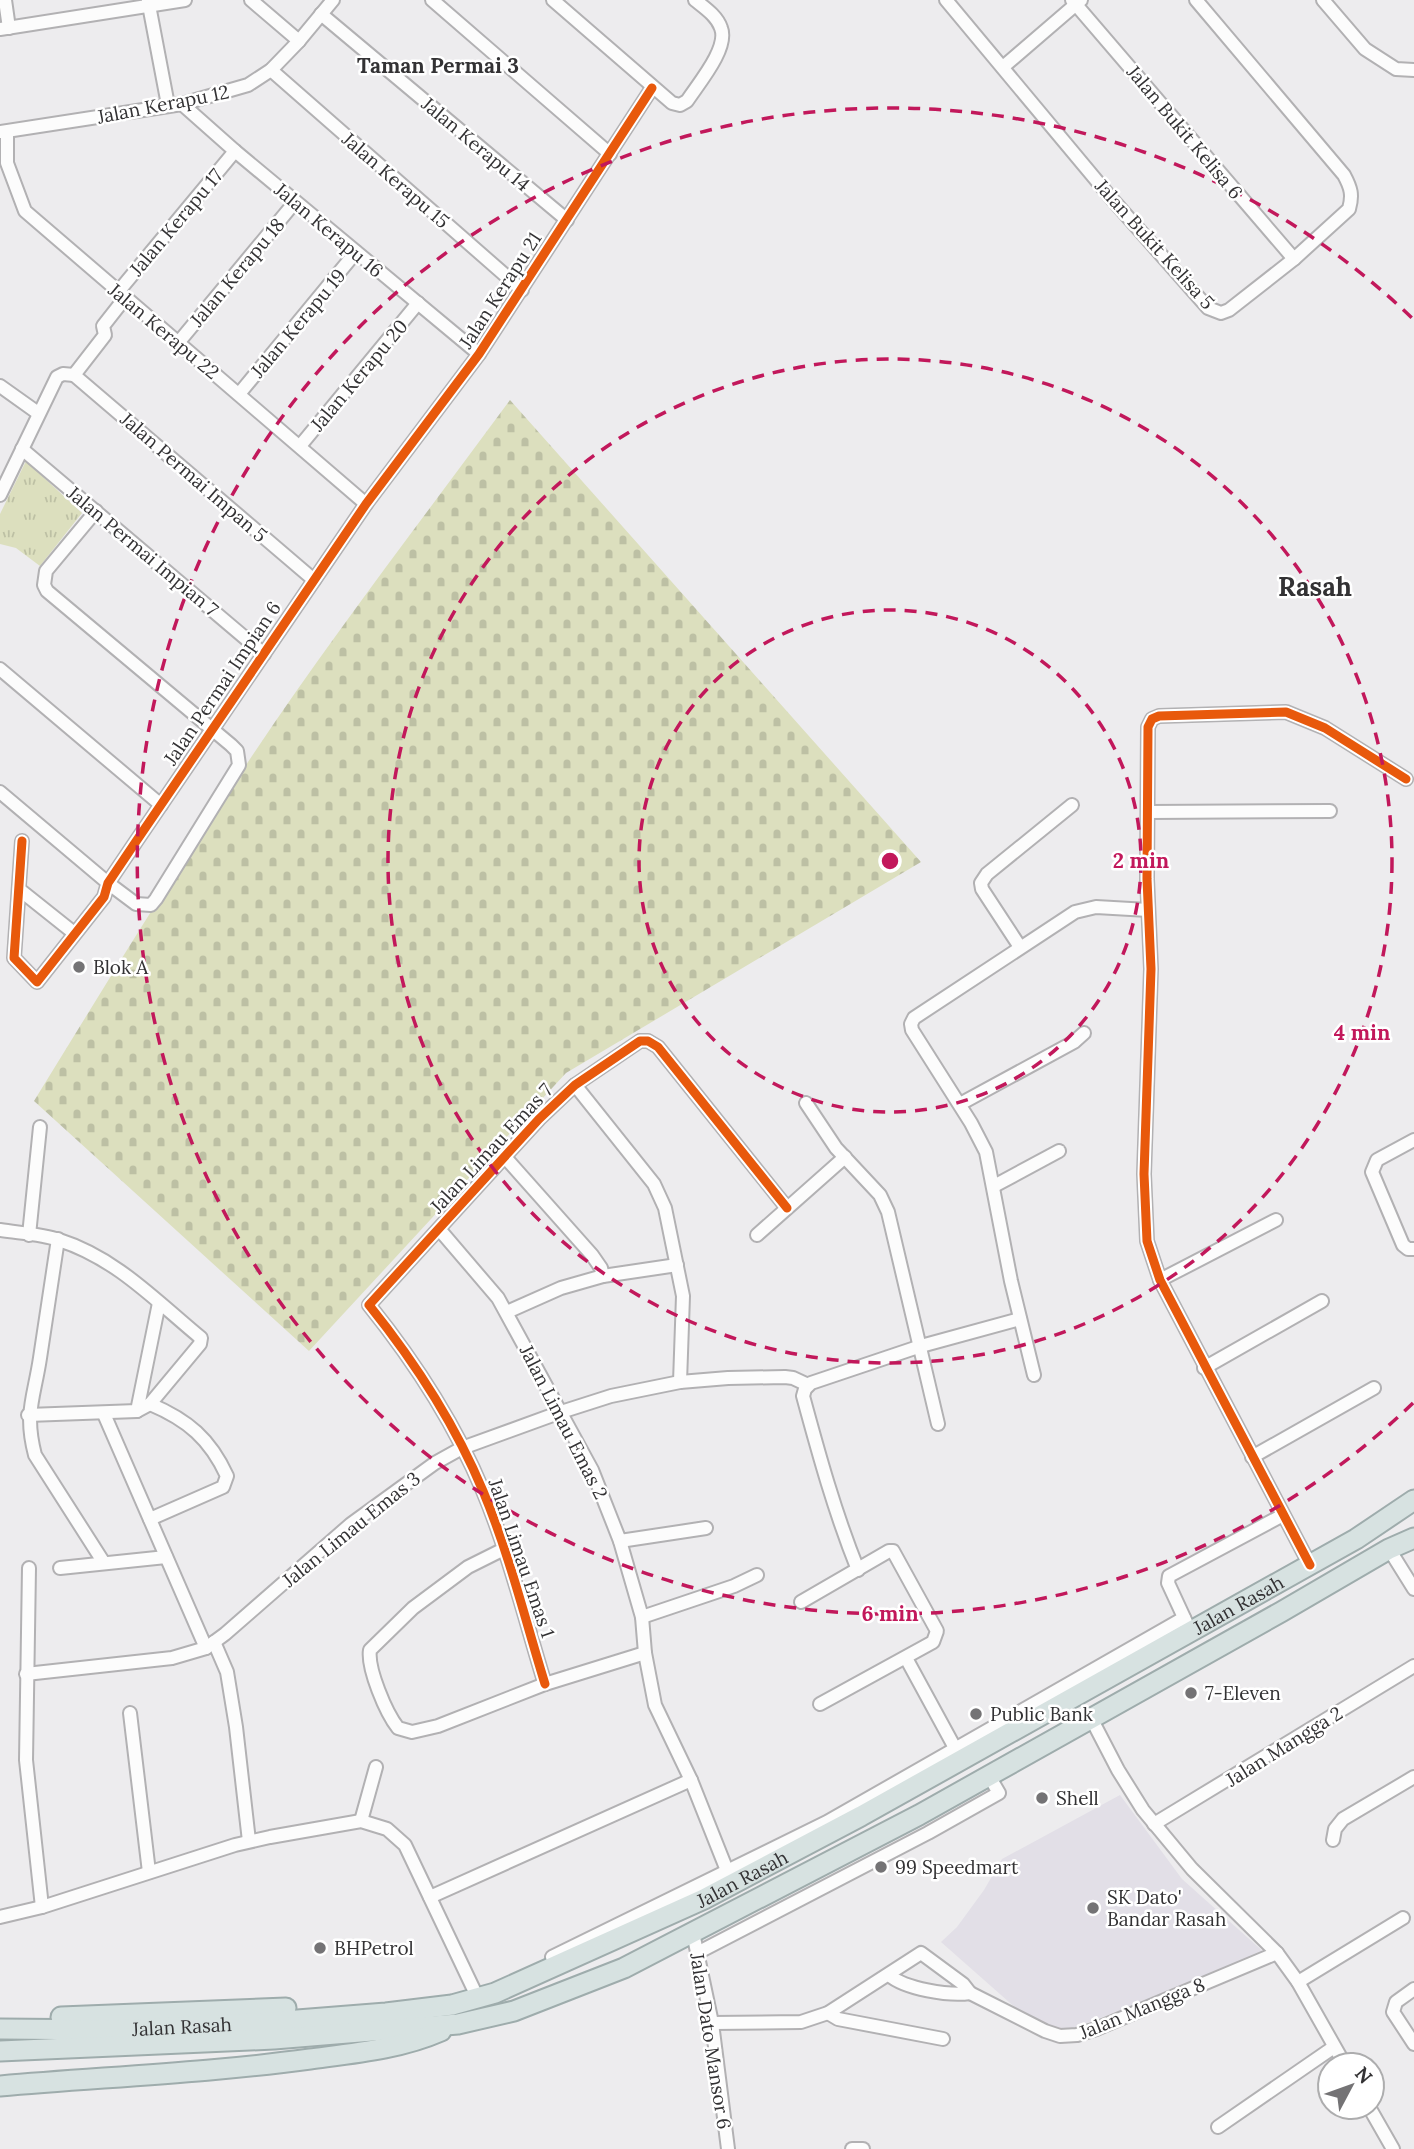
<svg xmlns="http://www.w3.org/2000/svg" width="1414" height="2149" viewBox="0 0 1414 2149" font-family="Lora,serif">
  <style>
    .built { fill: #e2dfe7 }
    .cemetery { fill: url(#cemetery-stones) }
    .park { fill: url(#park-tufts) }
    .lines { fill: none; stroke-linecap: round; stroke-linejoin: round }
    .minor-casing { stroke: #b2b1b3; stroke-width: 16 }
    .trunk-casing { stroke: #9eacac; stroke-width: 23 }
    .minor { stroke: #fcfcfc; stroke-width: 12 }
    .trunk { stroke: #d7e2e1; stroke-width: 19 }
    .cycleway-casing { stroke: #fff; stroke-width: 13 }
    .cycleway { stroke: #e8590c; stroke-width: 9 }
    .ring { fill: none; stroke: #c2185b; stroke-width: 3.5; stroke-dasharray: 12 9 }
    .poi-dot { fill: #747375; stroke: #fff; stroke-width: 2.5 }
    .labels { text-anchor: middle; stroke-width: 5; stroke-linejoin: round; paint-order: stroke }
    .street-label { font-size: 19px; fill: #333234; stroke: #fff }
    .poi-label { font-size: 19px; fill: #333234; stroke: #fff; text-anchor: start }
    .neighbourhood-label { font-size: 21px; font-weight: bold; fill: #333234; stroke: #fff }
    .district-label { font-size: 26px; font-weight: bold; fill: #333234; stroke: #fff }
    .centre { fill: #c2185b; stroke: #fff; stroke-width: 3.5 }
    .ring-label { font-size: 21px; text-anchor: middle; font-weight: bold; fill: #c2185b; stroke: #fff; stroke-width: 5; stroke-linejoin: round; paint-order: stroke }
  </style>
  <defs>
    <pattern id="cemetery-stones" width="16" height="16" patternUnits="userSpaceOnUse" patternTransform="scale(1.75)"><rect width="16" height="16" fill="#dcdfbe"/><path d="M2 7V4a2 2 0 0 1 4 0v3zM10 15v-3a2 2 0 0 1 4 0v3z" fill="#bdc0a4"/></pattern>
    <pattern id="park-tufts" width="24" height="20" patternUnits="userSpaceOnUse" patternTransform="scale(1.75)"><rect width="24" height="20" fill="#dcdfbe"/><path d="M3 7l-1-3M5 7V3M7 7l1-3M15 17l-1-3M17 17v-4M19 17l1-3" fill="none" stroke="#bdc0a4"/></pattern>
  </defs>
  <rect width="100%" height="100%" fill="#edecee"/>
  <path class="built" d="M1120,1795L1182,1879L1266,1954L1074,2028H1055L1019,2011L941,1942L957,1927L984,1890L1002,1859Z"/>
  <path class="cemetery" d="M510,400L921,862L566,1073L309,1351L34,1101C103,989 172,875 246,765C329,640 421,521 510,400Z"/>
  <path class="park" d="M26,461L82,513L40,566L16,548L0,544V514Z"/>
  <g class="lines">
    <g class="minor-casing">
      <g id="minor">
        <path d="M5,0L9,28"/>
        <path d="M148,0L168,105"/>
        <path d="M251,0L299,41"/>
        <path d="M432,0L610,154"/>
        <path d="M553,0L672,103L680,105L687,101C698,84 729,48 721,28C717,16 705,8 695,0"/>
        <path d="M946,0L1112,199L1208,308L1221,313L1229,310L1294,259L1349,209C1353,195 1351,188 1344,175L1196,0"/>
        <path d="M1072,0L1294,259"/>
        <path d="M1323,0L1365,49L1396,69L1414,70"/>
        <path d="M321,14L567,220"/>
        <path d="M0,29L185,0"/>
        <path d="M1003,67L1081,0"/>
        <path d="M271,70L522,290"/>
        <path d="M182,104L235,151L479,354"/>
        <path d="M0,132L182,104L248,85L271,70L299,41L333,0"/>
        <path d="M7,132V163L25,211L366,504"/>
        <path d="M118,292L235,151"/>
        <path d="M178,343L295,202"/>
        <path d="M74,375L314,580"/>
        <path d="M74,375L105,335L103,326L125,298"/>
        <path d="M0,386L38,413"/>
        <path d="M239,394L356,252"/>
        <path d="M300,446L418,303"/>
        <path d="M22,449L264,654"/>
        <path d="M0,495L57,377L63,374L74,375"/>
        <path d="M0,669L161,805"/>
        <path d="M0,792L108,883L136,904L151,905L156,899L239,765L237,751L231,745L47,591L44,585L46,571L96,511"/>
        <path d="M1148,812L1330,811"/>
        <path d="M22,841L14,958L37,982L104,897L108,883L137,840L366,504L479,354L652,88"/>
        <path d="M20,890L74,933"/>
        <path d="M1020,947L982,889L981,883L987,874L1072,805"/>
        <path d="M575,1085L654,1184L665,1208L683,1296L680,1382"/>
        <path d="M806,1103L836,1148L880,1195L888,1212L938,1424"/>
        <path d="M960,1104L1074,1042L1084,1033"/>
        <path d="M1414,1140L1377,1160L1372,1172L1403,1245L1408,1249H1414"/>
        <path d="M504,1156L592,1255L601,1268L603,1276"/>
        <path d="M994,1186L1059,1151"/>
        <path d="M439,1229L498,1298L592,1470L620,1541L642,1617L645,1653L655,1705L691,1780L728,1873"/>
        <path d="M0,1230C19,1233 42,1234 59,1240C116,1258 156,1301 201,1338L200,1344L150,1404L137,1411L28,1415"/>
        <path d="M29,1235L40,1127"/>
        <path d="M757,1235L845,1157"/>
        <path d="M58,1239C52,1279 46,1319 40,1358C34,1398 24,1413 35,1455L104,1563"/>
        <path d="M1160,1280L1276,1220"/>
        <path d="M507,1312L561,1288L603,1276L677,1265"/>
        <path d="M1204,1368L1322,1301"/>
        <path d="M1034,1375L1011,1281L986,1152L971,1123L912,1030L911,1024L914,1018L1075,912L1096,907L1148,910"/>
        <path d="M137,1411L159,1303"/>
        <path d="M104,1414L206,1648"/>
        <path d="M1252,1457L1374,1388"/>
        <path d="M150,1519L223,1487L227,1476C210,1439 188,1420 150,1404"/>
        <path d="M620,1541L706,1528"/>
        <path d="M504,1549L468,1567L413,1608L370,1650C367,1668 386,1713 398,1728L412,1732L438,1726L545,1684L645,1653"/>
        <path d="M1389,1549L1414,1589"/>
        <path d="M1310,1565L1160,1280L1147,1241L1144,1174L1151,969L1147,879L1148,727L1152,719L1159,716L1286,712L1325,728L1406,779"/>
        <path d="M29,1568L26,1760L42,1907"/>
        <path d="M60,1568L166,1557"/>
        <path d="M858,1570C835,1513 819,1455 803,1396L805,1389L811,1383L921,1346L1020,1319"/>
        <path d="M801,1602L889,1551H893L937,1631L933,1642L820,1704"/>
        <path d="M642,1617L734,1586L757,1575"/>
        <path d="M1187,1624L1168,1583L1169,1576L1283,1515"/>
        <path d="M214,1642L227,1672L236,1727L249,1841"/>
        <path d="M906,1658L955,1748"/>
        <path d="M26,1674L172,1658L206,1648L225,1634L351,1524L435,1463L462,1448L561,1412L611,1396L680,1382L728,1378L785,1377L793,1378L808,1385"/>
        <path d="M545,1684C525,1619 509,1553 483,1491C455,1424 414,1361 369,1305L539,1119L575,1085L640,1041H648L658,1047L787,1208"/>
        <path d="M130,1713L149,1872"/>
        <path d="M1091,1718L1118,1770L1143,1810L1192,1869L1277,1953L1298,1982L1345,2065"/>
        <path d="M361,1821L376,1767"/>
        <path d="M1154,1824L1414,1666"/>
        <path d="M1333,1840L1335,1829L1343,1819L1414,1777"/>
        <path d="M430,1897L691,1780"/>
        <path d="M0,1917L42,1907L235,1845L270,1837L361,1821L387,1829L405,1845L474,1990"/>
        <path d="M693,1933L712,2023L728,2149"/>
        <path d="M699,1952L928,1833L999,1793L989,1776"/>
        <path d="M552,1957L827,1822L1184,1618"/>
        <path d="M1298,1982L1403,1918"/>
        <path d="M1414,1989L1396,2002L1393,2012L1414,2044"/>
        <path d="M970,1993L1045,2031L1060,2036L1077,2035L1096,2029L1277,1953"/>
        <path d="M828,2013L838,2019L943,2039"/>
        <path d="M712,2023L801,2022L828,2013L921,1953L963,1984L970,1993C949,1996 905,1989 889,1975"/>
        <path d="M1369,2107L1393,2149"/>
        <path d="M1218,2127L1334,2047"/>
        <path d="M852,2149H863"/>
      </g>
    </g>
    <g class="trunk-casing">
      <g id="trunk">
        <path d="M61,2017L286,2008"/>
        <path id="s1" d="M0,2029L115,2030L272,2022L386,2013L452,2005L495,1993L704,1899L861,1816L1356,1539L1414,1500"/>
        <path d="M0,2051L274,2039L458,2024L514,2011L624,1968L919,1815L1281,1612L1389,1549L1414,1538"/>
        <path d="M0,2086C103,2077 207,2073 310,2059C355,2053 400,2049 441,2031"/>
      </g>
    </g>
    <use href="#minor" class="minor"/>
    <use href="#trunk" class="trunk"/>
    <g class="cycleway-casing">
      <g id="cycleway">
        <path d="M22,841L14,958L37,982L104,897L108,883L137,840L366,504L479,354L652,88"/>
        <path d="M1310,1565L1160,1280L1147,1241L1144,1174L1151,969L1147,879L1148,727L1152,719L1159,716L1286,712L1325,728L1406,779"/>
        <path d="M545,1684C525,1619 509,1553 483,1491C455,1424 414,1361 369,1305L539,1119L575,1085L640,1041H648L658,1047L787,1208"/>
      </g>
    </g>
    <use href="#cycleway" class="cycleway"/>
  </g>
  <g class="ring">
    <circle cx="890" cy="861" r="251"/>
    <circle cx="890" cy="861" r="502"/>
    <path d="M1413 1403A753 753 0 1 1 1413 319"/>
  </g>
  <g class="poi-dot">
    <circle cx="79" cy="967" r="7"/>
    <circle cx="1191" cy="1693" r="7"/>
    <circle cx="976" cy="1714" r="7"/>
    <circle cx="1042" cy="1798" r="7"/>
    <circle cx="881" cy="1867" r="7"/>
    <circle cx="1093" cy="1908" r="7"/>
    <circle cx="320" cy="1948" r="7"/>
  </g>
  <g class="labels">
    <g class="street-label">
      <text transform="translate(163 104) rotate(-11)" y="7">Jalan Kerapu 12</text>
      <text transform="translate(1185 132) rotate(50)" y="7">Jalan Bukit Kelisa 6</text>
      <text transform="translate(476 144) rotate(40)" y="7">Jalan Kerapu 14</text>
      <text transform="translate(396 180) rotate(41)" y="7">Jalan Kerapu 15</text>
      <text transform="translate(176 222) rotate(-50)" y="7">Jalan Kerapu 17</text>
      <text transform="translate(329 230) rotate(40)" y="7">Jalan Kerapu 16</text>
      <text transform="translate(1155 244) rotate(48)" y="7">Jalan Bukit Kelisa 5</text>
      <text transform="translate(237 272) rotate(-50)" y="7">Jalan Kerapu 18</text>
      <text transform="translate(500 290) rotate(-57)" y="7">Jalan Kerapu 21</text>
      <text transform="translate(298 323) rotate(-50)" y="7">Jalan Kerapu 19</text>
      <text transform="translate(164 331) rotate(40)" y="7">Jalan Kerapu 22</text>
      <text transform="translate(359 375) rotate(-50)" y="7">Jalan Kerapu 20</text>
      <text transform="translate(194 477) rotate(41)" y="7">Jalan Permai Impan 5</text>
      <text transform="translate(143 551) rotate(40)" y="7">Jalan Permai Impian 7</text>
      <text transform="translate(222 683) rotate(-56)" y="7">Jalan Permai Impian 6</text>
      <text transform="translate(491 1148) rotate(-47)" y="7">Jalan Limau Emas 7</text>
      <text transform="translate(564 1422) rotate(63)" y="7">Jalan Limau Emas 2</text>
      <text transform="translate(351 1529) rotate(-39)" y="7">Jalan Limau Emas 3</text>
      <text transform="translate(522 1558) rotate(71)" y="7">Jalan Limau Emas 1</text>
      <text dy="7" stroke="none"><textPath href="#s1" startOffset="1337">Jalan Rasah</textPath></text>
      <text transform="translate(1284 1746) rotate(-32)" y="7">Jalan Mangga 2</text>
      <text dy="7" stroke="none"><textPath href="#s1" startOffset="770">Jalan Rasah</textPath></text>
      <text transform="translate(1142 2008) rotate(-22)" y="7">Jalan Mangga 8</text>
      <text dy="7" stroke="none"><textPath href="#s1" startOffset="182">Jalan Rasah</textPath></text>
      <text transform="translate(711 2041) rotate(81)" y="7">Jalan Dato Mansor 6</text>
    </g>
    <g class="poi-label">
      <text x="93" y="974">Blok A</text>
      <text x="1205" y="1700">7-Eleven</text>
      <text x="990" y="1721">Public Bank</text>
      <text x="1056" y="1805">Shell</text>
      <text x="895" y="1874">99 Speedmart</text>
      <text x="1107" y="1904">SK Dato'<tspan x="1107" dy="22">Bandar Rasah</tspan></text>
      <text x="334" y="1955">BHPetrol</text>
    </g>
    <g class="neighbourhood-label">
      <text x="438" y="73">Taman Permai 3</text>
    </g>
    <g class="district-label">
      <text x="1315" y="596">Rasah</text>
    </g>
  </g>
  <circle cx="890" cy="861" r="10" class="centre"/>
  <g class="ring-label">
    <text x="1141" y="868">2 min</text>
    <text x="1362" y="1040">4 min</text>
    <text x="890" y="1621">6 min</text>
  </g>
  <g transform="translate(1351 2086) rotate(49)"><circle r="33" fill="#ffffff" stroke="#adadae" stroke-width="2"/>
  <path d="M0-5L12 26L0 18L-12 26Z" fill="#747375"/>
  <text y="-10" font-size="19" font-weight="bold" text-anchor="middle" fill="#333234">N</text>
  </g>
</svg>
